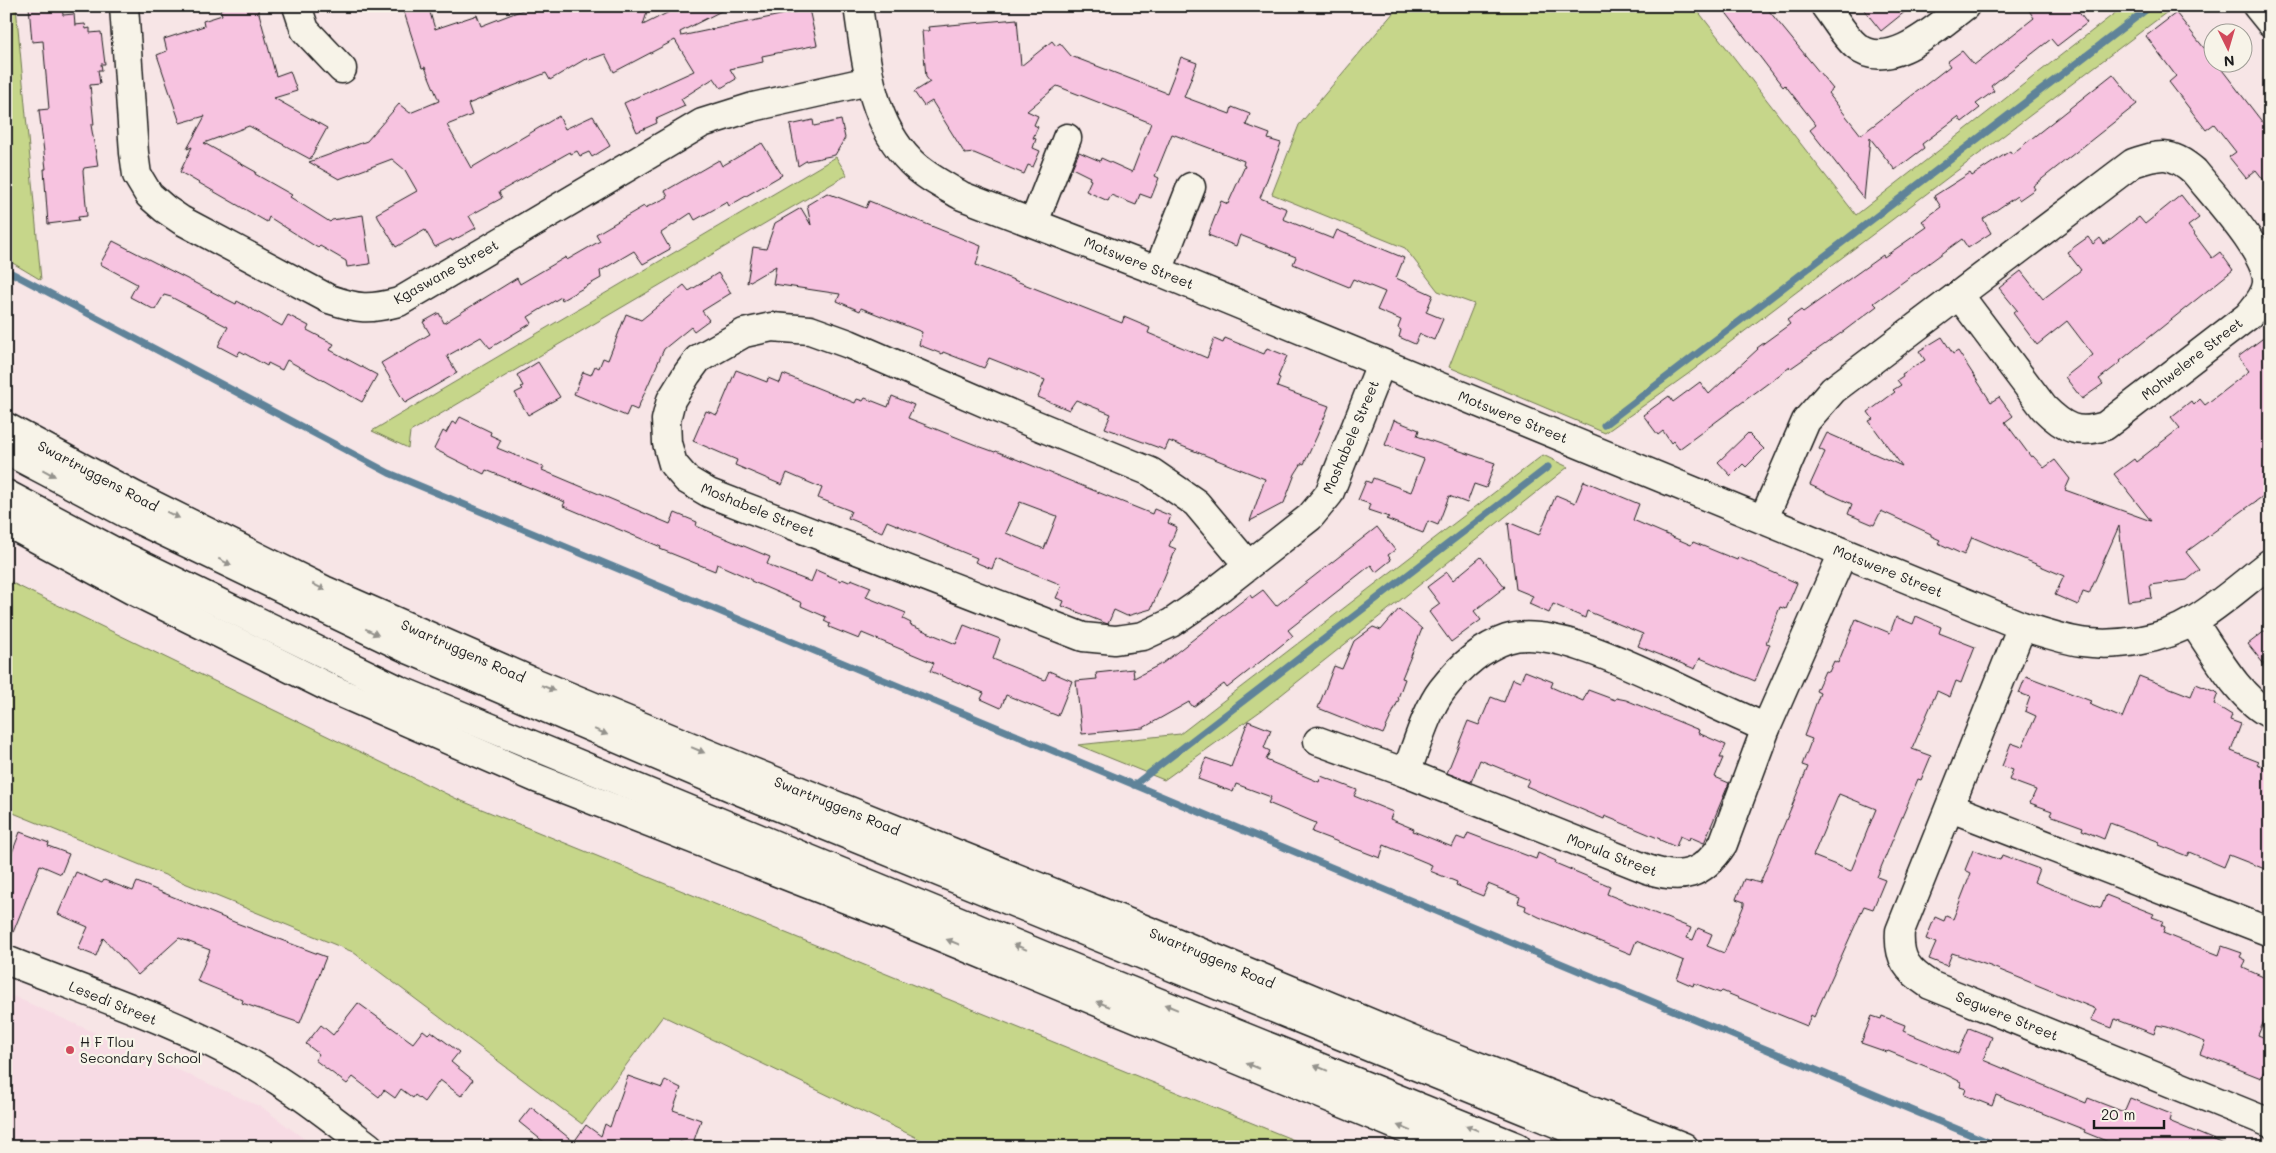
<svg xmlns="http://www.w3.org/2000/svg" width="2276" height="1153" viewBox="0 0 2276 1153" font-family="Mali,sans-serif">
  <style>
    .built { fill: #f7dbe4 }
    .green { fill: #c6d68a; stroke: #717953 }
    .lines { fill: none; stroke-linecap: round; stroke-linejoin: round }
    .stream { stroke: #5f8399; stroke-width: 7 }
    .building { fill: #f7c3e0; stroke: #1c1c1c; fill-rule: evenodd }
    .minor-casing { stroke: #1c1c1c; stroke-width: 31 }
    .major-casing { stroke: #1c1c1c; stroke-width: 31 }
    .minor { stroke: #f7f3e8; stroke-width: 28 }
    .major { stroke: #f7f3e8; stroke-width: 28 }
    .oneway { fill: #94928c }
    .poi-dot { fill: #d1495b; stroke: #f7f3e8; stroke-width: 2 }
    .labels { text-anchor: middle; stroke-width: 4.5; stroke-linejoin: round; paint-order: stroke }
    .street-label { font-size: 14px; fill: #1c1c1c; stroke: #f7f3e8 }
    .poi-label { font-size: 14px; fill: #1c1c1c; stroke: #f7f3e8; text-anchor: start }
  </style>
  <rect width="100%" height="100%" fill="#f7e5e6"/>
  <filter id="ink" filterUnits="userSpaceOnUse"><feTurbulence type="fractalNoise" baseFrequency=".02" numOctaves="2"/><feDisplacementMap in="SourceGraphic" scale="10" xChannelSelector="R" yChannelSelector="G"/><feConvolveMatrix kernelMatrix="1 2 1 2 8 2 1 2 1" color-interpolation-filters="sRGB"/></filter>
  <g filter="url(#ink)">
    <path class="built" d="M6,993L263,1108L315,1147H6Z"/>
    <g class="green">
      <path d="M6,6H16L41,280L6,259Z"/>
      <path d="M1399,6H1694L1856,215L2124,6H2175L1688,374L1605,433L1449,367L1474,304L1438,291L1405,248L1272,194L1299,125Z"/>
      <path d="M836,157L847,175L410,432L408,448L372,431Z"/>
      <path d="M1543,455L1568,467L1262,710L1164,780L1078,745L1180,734Z"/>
      <path d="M6,580L457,799L1311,1147H936L663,1016L582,1124L353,952L6,810Z"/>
    </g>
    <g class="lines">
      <g class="stream">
        <path d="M6,270L389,473L2000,1147"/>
        <path d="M1604,425L2151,6"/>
        <path d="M1134,785L1548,467"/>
      </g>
    </g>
    <g class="building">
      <path d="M29,6H62L63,15L74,14L75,25L85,24L86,29L90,28V33L101,32L105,64H101L102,70H98L100,84L90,85L94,125H91L98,166L84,168L83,171L87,216L78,217L79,220L48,224L44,169H46L39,110L49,109L43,41L32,42Z"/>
      <path d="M230,6H257L276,76L290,71L297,91L274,98L327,128L310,159L249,126L204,143L256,172L255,174L292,195L290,197L330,222L332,220L363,215L370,264L347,267L346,261L320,246L318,248L269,217L267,222L180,172L192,147L187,149L205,116L180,123L157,55L167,51L164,39L204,26L203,21L222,15L220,9Z"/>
      <path d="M402,6H428L435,29L477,15L481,26L533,6H649L643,25L681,6H731L680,32L681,36L809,9L817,45L762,56L763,62L730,69L736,79L721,88L714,78L681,99L685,106L656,119L657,123L637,132L624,103L694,71L675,40L614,72L605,54L589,60L587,58L550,80L546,73L468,104L472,115L447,125L471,168L559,116L565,129L593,116L610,146L592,157L589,152L580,156L577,151L571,154L570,152L499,192L502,198L469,216L476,228L452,241L451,239L435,247L425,230L396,247L376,214L417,191L405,170L392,159L339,179L309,162L367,141L399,104L410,113L439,101L425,67L422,68Z"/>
      <path d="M1721,6H1765L1833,89L1828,93L1861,135L1950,66L1947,62L1962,51L1974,65L2034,18L2026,6H2074L2087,23L2057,46L2051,39L1991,86L1994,91L1976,104L1980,108L1962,122L1958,117L1922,144L1924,148L1895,170L1870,138L1864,199L1810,130L1816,125L1785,85L1783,87Z"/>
      <path d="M1861,6H1912L1881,31Z"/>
      <path d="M2176,13L2204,48L2214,41V62H2216L2270,132V188L2256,170L2246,178L2229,157L2236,152L2214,124L2206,130L2169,82L2176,76L2146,36Z"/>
      <path d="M1017,19L1021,66L1052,41L1056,46L1060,43L1071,56L1167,93L1181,57L1197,63L1184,97L1230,114L1232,107L1250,114L1246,125L1270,134L1268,139L1281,143L1260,198L1287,209L1283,219L1333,239L1337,230L1404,258L1396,278L1433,295L1426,312L1443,319L1434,340L1420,334L1415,344L1399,337L1401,330L1398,328L1401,320L1377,310L1385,292L1353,279L1349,287L1293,264L1296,257L1240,235L1236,246L1208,235L1221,201L1228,204L1245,166L1243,165L1244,161L1172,134L1155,176L1159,178L1151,198L1140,194L1136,205L1111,195L1108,201L1086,191L1091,180L1089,179L1090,177L1072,168L1079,152L1100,161L1101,158L1132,172L1151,123L1057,86L1027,111L1038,116L1034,125L1038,127L1033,138L1036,139L1033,148L1040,151L1033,167L1028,165L1024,174L974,153L965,154L932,101L924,106L914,92L930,82L926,77L922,31H929L928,27Z"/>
      <path d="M2113,74L2137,104L2033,186L2035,189L2019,200L2017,196L1983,219L1991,233L1968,248L1962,239L1874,303L1877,306L1844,331L1791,368L1790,367L1679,449L1673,441L1671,443L1663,431L1658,435L1643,415L1669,396L1673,402L1700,382L1709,394L1758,349L1757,348L1790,324L1787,320L1801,310L1803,312L1883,255L1884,257L1927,227L1922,221L1941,207L1934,196L1970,173L1972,176L2010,151L2012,154Z"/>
      <path d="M813,120L814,126L841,120L845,138L835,155L806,161L798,166L790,125Z"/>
      <path d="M762,143L782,175L729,206L727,202L695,220L691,213L661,233L670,249L643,264L634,251L600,271L601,278L562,300L561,297L528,317L532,323L490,348L481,337L447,356L457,373L405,403L381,363L430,334L423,322L439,313L444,323L517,278L520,284L566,257L567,260L600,241L596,234L644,206L645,208L668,197L665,191L719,160L722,166Z"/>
      <path d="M827,193L866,208L869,201L981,246L976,265L1122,323L1124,317L1150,328L1148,333L1207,358L1214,339L1223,343L1225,338L1264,354L1267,348L1287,356L1278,377L1280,378L1277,387L1329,406L1317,436L1304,464L1302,463L1295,474L1284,503L1250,521L1265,479L1169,441L1165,450L1105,428L1111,414L1076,400L1069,410L1038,397L1045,380L989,358L984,368L943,352L942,354L919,345L922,332L861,308L860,311L837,301L840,294L773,284L776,266L747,283L753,247L766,249L775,223L801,208L811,225L807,205Z"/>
      <path d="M2181,195L2199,218L2188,226L2212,258L2220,252L2233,270L2120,361L2121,362L2099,379L2103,384L2082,399L2065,377L2093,355L2067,321L2037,345L2013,313L2017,310L1999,288L2021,271L2043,299L2081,270L2067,252L2088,237L2093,244L2100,238L2104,244L2139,217L2145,224Z"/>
      <path d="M113,241L236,304L237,301L282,326L288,315L309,326L307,330L334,344L330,350L377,375L362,402L287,360L282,370L268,363L267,366L240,351L237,356L218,346L228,327L171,297L164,295L155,310L130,297L137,284L100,264Z"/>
      <path d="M718,273L731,293L702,311L709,320L694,331L691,327L664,349L637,410L630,407L626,416L574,394L583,372L591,375L595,366L599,368L603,358L608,360L626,314L641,320L684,285L689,291Z"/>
      <path d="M2270,333V491L2186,552L2200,570L2187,580L2150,585L2152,598L2128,601L2119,526L2089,594L2083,592L2078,605L2055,595L2064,576L1972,537L1964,555L1938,543L1940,540L1931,536V534L1881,511L1874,525L1848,514L1852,504L1810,485L1825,452L1819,449L1827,433L1902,466L1869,421L1873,419L1868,412L1895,392L1893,390L1901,385L1897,380L1903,376L1902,374L1925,360L1919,351L1942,337L1953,354L1958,351L1991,402L1999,397L2013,416L2005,422L2031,457L2033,456L2044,468L2055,460L2070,479L2065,490L2151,521L2114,474L2134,459L2136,462L2180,428L2171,417L2191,401L2194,405L2200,399L2205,405L2249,371L2238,357Z"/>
      <path d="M538,362L560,397L528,415L515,393L523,389L521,387L523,386L517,375Z"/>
      <path d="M736,370L767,382L768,378L780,383L783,374L855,403L857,399L863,401L865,398L888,407L892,396L914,405L908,418L981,447L995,452L996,451L1152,514L1154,509L1171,516L1168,523L1177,527L1169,546L1176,549L1151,609L1127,616L1114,610L1108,624L1105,623L1062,606L1064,601L1056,598L1062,585L996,558L992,569L975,562L977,558L887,521L882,532L848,518L851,511L818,498L822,488L787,473L782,485L735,465L737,460L693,441L706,411L717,415ZM1020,502L1057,516L1044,549L1006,533Z"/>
      <path d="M460,417L491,432L490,435L501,440L497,448L544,467L542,470L670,524L675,513L697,522L696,526L770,557L767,564L775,568L811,582L816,570L841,581L842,579L849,582L851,579L871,587L866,597L906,613L903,619L911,623L910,625L956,644L964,625L1000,639L993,659L1045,680L1049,671L1072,681L1058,716L1006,695L1001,708L981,699L984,693L930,671L934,663L862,633L859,639L829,627L830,624L824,621L826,617L801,606L802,603L751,581V579L717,564L715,571L660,549L661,547L563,506L565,502L486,470L484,474L434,449L443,431L446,433L452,422L456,424Z"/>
      <path d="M1394,420L1419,430L1417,436L1495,463L1486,488L1474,484L1467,503L1449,496L1438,525L1428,521L1423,533L1386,519L1389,517L1368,510L1370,504L1358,500L1366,481L1371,483L1373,478L1411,492L1424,459L1385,445Z"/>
      <path d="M1748,433L1764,449L1746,467L1743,464L1731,476L1718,462Z"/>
      <path d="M1584,481L1639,504L1633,520L1691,545L1693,542L1737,560L1738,557L1797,583L1786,609L1780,607L1766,643L1770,644L1755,681L1700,658L1695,669L1638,646L1643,634L1587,611L1585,618L1553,604L1549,613L1529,604L1533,596L1516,589L1508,522L1539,535L1556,495L1575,503Z"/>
      <path d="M1377,527L1395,550L1388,555L1391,560L1376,572L1371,565L1288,630L1293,636L1227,688L1224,684L1193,707L1189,702L1143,728L1082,734L1076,681L1097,679L1096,673L1133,669L1134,678L1163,663L1250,595L1252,598L1263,590L1276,606Z"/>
      <path d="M1481,557L1505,587L1474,611L1481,620L1451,642L1429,612L1440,604L1427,587L1447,572L1453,580Z"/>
      <path d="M1399,609L1422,629L1402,678L1405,679L1398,698L1399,699L1383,734L1318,708L1334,666L1342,669L1354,641L1373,627L1381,630Z"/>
      <path d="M1916,616L1941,627L1939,633L1975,647L1961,683L1956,681L1950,697L1937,691L1912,749L1931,756L1921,780L1918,779L1877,877L1885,880L1873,909L1864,906L1814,1017L1811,1015L1807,1026L1722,991L1720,993L1694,983L1693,986L1677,979L1684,961L1636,941L1631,954L1539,917L1525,910L1526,906L1518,903L1520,897L1488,884L1483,896L1456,885L1457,882L1430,871L1432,865L1384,845L1380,858L1312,832L1316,823L1268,803L1271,797L1236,784L1233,792L1198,779L1206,758L1231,767L1248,721L1271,730L1264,748L1270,751L1266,760L1319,782L1321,776L1357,790L1354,796L1393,812L1390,819L1414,829L1413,831L1452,847L1457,837L1465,840L1468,833L1536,859L1538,853L1556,861L1555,863L1610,886L1607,894L1691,928L1687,938L1693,940L1698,928L1712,934L1707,946L1724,953L1744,905V902L1736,899L1744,879L1760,883L1808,767L1802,765L1812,739L1804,736L1820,693L1816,691L1825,671L1829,672L1834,661L1838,663L1856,619L1890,633L1896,617L1913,624ZM1839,794L1876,809L1851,871L1813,856Z"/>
      <path d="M2270,627V672L2248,644Z"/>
      <path d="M1525,671L1553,682L1551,687L1583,701L1588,690L1615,700L1616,698L1626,700L1682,723L1699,730L1698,733L1726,745L1720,758H1723L1715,777L1729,783L1704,843L1690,837L1689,840L1680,836L1676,847L1660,840V839L1605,816L1604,819L1526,786L1529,780L1480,760L1471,782L1447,773L1468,721L1479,725L1491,697L1504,702L1513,679L1520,682Z"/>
      <path d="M2026,676L2091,701L2089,704L2122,718L2139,676L2191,696L2196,684L2218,693L2214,704L2232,715L2230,720L2241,724L2231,751L2259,762L2257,765L2270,770V871L2229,855L2224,867L2189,852L2187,856L2159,845L2160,842L2110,823L2104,839L2082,830L2083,827L2050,815L2052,811L2030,803L2036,790L2009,780L2013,770L2002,766L2011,743L2022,747L2036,716L2025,711L2030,697L2019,693Z"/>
      <path d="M20,832L49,843L48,846L69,854L61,874L40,865L8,945H6V856L10,858Z"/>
      <path d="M1973,850L2000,860L2002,855L2039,869L2034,882L2101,908L2106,895L2154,914L2152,917L2163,921L2161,925L2165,927L2163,933L2219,955L2222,946L2242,953L2240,957L2246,960L2243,968L2270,980V1007L2258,1035L2270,1040V1055L2261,1078L2200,1054L2205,1042L2167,1027L2157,1025L2154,1034L2115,1019L2112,1028L2091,1020L2096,1009L1990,966L1952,953L1947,966L1929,959L1936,943L1926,939L1935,917L1944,921L1946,916L1953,919L1971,873L1965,870Z"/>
      <path d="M76,872L102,883L104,880L133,891L137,882L239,924L326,957L300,1023L242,1003L243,1000L197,981L210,950L179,938L138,975L103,938L96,956L78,949L88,927L58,914Z"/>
      <path d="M358,1003L413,1043L423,1030L428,1034L431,1031L459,1052L451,1062L473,1080L461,1096L440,1080L424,1102L415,1095L413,1098L401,1089L395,1098L384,1090L379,1097L353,1077L347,1084L315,1060L319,1054L306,1044L321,1025L333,1035Z"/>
      <path d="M1872,1016L1881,1019L1882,1016L1905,1025L1903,1031L1958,1054L1969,1028L1992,1037L1983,1060L2086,1103L2088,1098L2124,1112L2130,1098L2171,1114L2169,1121L2231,1147H2121L2084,1132L2085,1130L1996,1095L1992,1106L1964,1095L1966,1089L1960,1087L1961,1082L1947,1075L1888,1051L1887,1052L1861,1043Z"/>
      <path d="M628,1076L662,1088L665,1080L681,1088L673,1110L701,1120L692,1146L680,1142L678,1147H550L519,1122L531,1107L574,1142L586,1125L601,1136L605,1124L610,1127Z"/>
    </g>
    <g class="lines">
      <g class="minor-casing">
        <g id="minor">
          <path d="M124,6L134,153L137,175L149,195L165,209L181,220L329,299C359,309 368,310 399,302L702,123L753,107L869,81"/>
          <path d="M297,6L305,30L342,69"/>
          <path d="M858,6C866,60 870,121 911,162C926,177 945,186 962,196L1158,271L2022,626C2042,632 2061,639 2081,642C2116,647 2163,640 2193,621C2220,605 2245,582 2270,563"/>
          <path d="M1825,6C1835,19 1844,36 1856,46C1889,74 1939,25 1965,6"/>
          <path d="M2257,6L2270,22"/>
          <path d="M1034,222L1067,138"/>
          <path d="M1158,271L1191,187"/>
          <path d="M6,450L135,518L410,650L740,791L1615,1147"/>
          <path d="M6,494L121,555L399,690L1083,972L1517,1147"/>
          <path d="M1764,518L1806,421L1833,390L2133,163C2160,154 2171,151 2194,171C2212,194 2269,254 2267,283C2266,296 2256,306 2248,316L2105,426C2077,435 2064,428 2044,408L1959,295"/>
          <path d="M1248,565L1196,503L1151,472L1034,424L849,344L810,330L772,327L744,333L698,359L687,374L671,400L666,420L667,443L673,464L687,480L709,493L1083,637L1115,640L1143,636L1171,623L1203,601L1310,517L1329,494L1381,364"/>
          <path d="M2193,622C2213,650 2239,699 2270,714"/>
          <path d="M2022,626L1900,931C1898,959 1907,970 1930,985L2270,1123"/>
          <path d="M1318,741L1406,773L1647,869C1682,881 1703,875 1723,844L1766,728L1843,553"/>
          <path d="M1406,773C1416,748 1426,711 1442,690C1459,668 1481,648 1507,639C1550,625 1633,667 1673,685C1704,700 1735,714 1766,728"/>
          <path d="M1951,808L2270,932"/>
          <path d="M6,960C88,993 174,1020 251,1064C292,1087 331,1118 369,1147"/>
        </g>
      </g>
      <g class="major-casing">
        <g id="major">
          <path d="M6,427L135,496L324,590L529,680L750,771L1156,934L1421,1044L1684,1147"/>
          <path d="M6,522L132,590L332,689L536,778L890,916L1449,1147"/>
        </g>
      </g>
      <use href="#minor" class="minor"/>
      <use href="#major" class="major"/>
    </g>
    <defs><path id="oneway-solid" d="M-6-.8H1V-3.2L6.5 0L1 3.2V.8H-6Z" transform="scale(1.25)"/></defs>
    <g class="oneway">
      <use href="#oneway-solid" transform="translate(49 473) rotate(28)"/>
      <use href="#oneway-solid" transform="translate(173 515) rotate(26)"/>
      <use href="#oneway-solid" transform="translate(225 562) rotate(26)"/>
      <use href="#oneway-solid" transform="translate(319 587) rotate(26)"/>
      <use href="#oneway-solid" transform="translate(372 632) rotate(26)"/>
      <use href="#oneway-solid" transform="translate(548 688) rotate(23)"/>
      <use href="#oneway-solid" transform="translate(601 732) rotate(23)"/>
      <use href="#oneway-solid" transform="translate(698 750) rotate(23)"/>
      <use href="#oneway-solid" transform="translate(953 942) rotate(-158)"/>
      <use href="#oneway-solid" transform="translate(1020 947) rotate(-158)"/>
      <use href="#oneway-solid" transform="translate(1103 1004) rotate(-158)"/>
      <use href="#oneway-solid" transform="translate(1171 1007) rotate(-158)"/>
      <use href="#oneway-solid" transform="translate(1253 1066) rotate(-158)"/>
      <use href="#oneway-solid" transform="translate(1321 1068) rotate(-158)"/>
      <use href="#oneway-solid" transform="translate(1404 1128) rotate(-158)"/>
      <use href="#oneway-solid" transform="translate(1472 1128) rotate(-158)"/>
    </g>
  </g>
  <circle class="poi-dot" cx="70" cy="1050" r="5"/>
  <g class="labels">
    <g class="street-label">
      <text transform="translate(1139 263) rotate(22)" y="5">Motswere Street</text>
      <text transform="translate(446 272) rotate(-29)" y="5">Kgaswane Street</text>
      <text transform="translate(2192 359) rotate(-38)" y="5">Mohwelere Street</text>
      <text transform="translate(1513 417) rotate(22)" y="5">Motswere Street</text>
      <text transform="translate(1351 437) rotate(-67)" y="5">Moshabele Street</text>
      <text transform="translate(98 476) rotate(28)" y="5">Swartruggens Road</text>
      <text transform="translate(758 510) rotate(22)" y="5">Moshabele Street</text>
      <text transform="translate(1888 571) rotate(22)" y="5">Motswere Street</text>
      <text transform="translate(463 651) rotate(24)" y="5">Swartruggens Road</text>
      <text transform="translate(837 806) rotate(22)" y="5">Swartruggens Road</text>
      <text transform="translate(1612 855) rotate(21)" y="5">Morula Street</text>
      <text transform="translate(1212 958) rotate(23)" y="5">Swartruggens Road</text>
      <text transform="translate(113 1003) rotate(22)" y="5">Lesedi Street</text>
      <text transform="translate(2007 1016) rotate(22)" y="5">Segwere Street</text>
    </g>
    <g class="poi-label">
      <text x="80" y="1047">H F Tlou<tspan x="80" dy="16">Secondary School</tspan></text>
    </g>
  </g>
  <rect width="2276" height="1153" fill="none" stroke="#f7f3e8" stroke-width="25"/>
  <rect x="12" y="12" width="2251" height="1128" fill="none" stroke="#1c1c1c" stroke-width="2" filter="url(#ink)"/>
  <g transform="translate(2228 48) rotate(175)"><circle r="24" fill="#f7f3e8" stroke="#9f9d96"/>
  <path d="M0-4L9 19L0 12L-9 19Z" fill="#d1495b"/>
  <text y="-8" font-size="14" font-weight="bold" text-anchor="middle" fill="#1c1c1c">N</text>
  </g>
  <path d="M2094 1120v8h70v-8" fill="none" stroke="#1c1c1c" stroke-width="2.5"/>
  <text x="2101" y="1120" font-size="15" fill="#1c1c1c" stroke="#f7f3e8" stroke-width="4" paint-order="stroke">20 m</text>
</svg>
